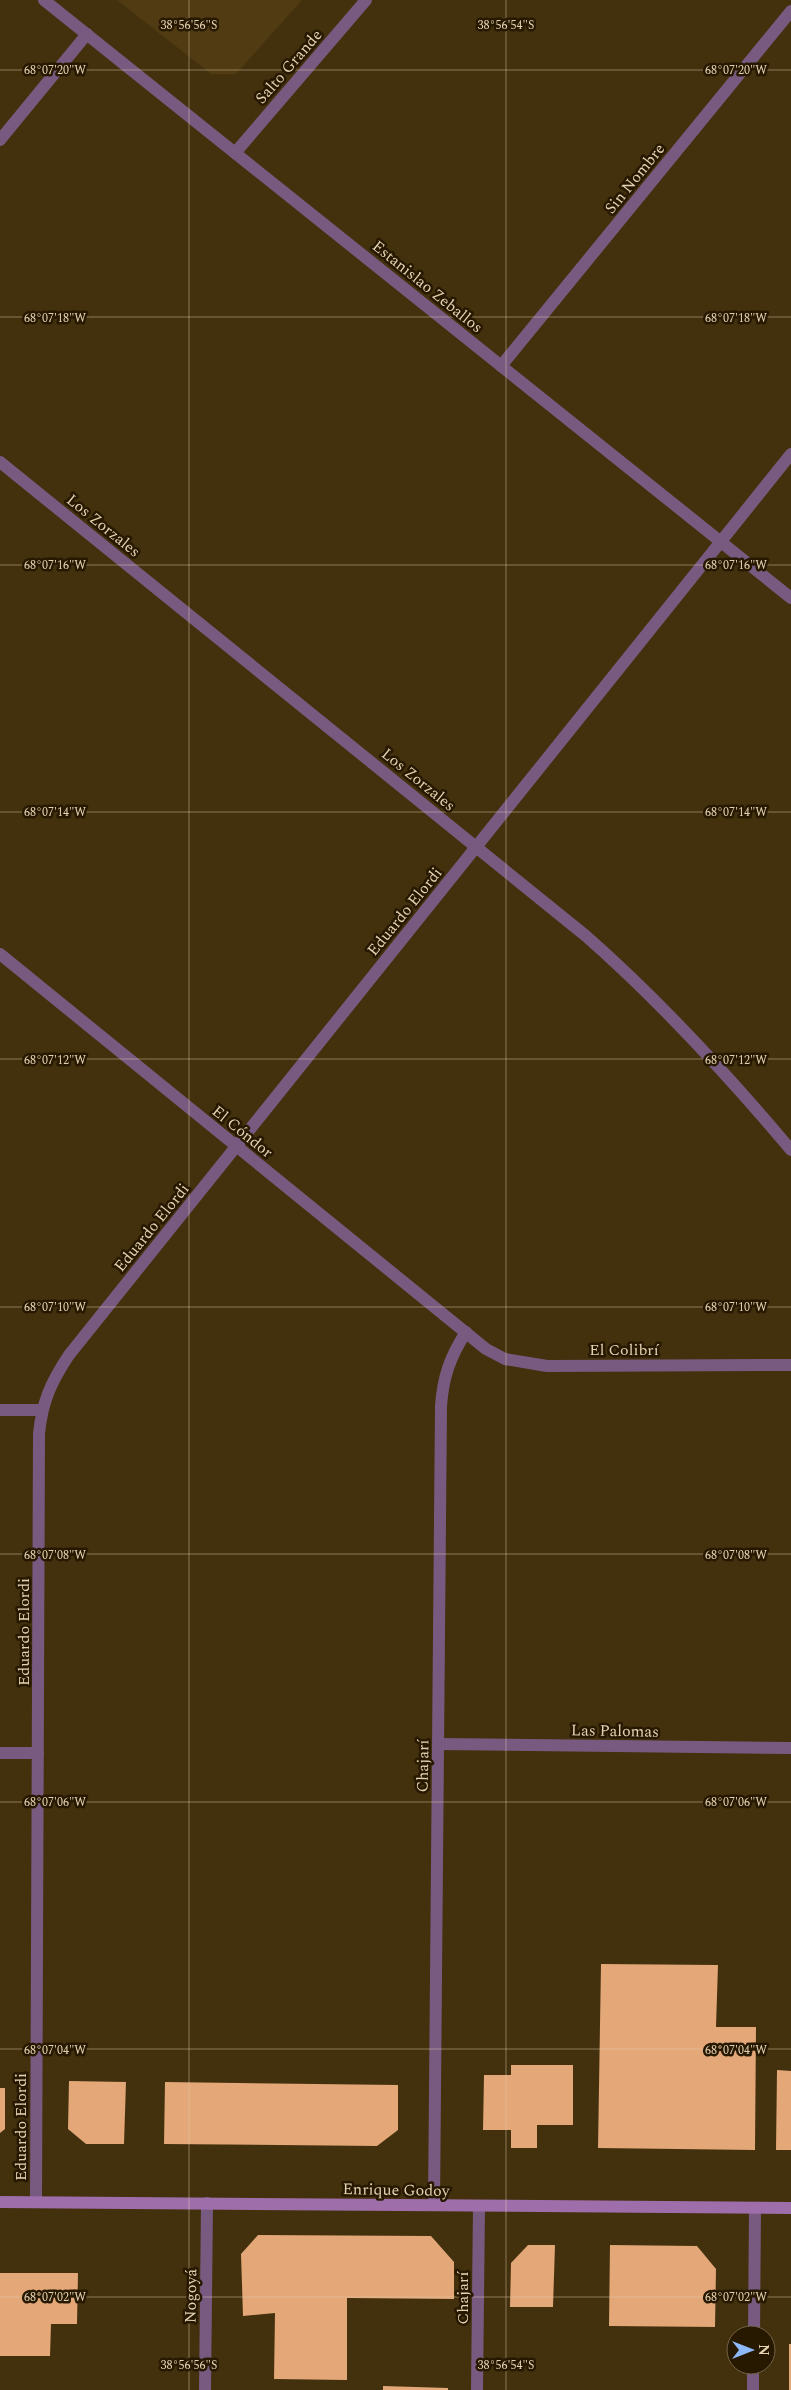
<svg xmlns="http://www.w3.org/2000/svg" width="791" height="2390" font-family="Spectral,serif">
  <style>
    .built { fill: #513b13 }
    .building { fill: #e3a778 }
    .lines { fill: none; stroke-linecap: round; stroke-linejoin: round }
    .street { stroke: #785a80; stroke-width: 12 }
    .secondary { stroke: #9e6eaa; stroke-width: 12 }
    .ticks { fill: none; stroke: #e5d2b2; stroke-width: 1; stroke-opacity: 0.45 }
    .labels { text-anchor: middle; stroke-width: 5; stroke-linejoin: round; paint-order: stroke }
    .street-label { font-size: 16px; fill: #e5d2b2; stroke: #271800 }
    .ticks-label { font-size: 12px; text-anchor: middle; fill: #e5d2b2; stroke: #271800; stroke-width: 5; stroke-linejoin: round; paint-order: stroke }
  </style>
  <rect width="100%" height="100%" fill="#43300d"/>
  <polygon class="built" points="117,0 302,0 236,74 211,74"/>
  <g class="building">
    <polygon points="601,1964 718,1965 716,2027 756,2027 755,2150 598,2148"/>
    <polygon points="511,2065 573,2065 573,2125 537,2125 537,2148 511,2148 511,2130 483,2130 484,2075 511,2075"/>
    <polygon points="777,2070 791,2071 791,2150 776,2150"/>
    <polygon points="69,2081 126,2082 124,2144 86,2144 68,2129"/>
    <polygon points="165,2082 398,2085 398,2130 377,2146 164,2144"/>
    <polygon points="0,2088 5,2088 5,2129 0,2133"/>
    <polygon points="258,2235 431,2236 454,2262 454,2299 347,2298 347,2380 274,2379 275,2313 243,2316 241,2254"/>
    <polygon points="528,2245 555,2245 553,2307 510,2307 511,2263"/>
    <polygon points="610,2245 697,2246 716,2269 715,2327 609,2326"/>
    <polygon points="0,2273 78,2273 77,2324 51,2324 50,2356 0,2356"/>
    <rect x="789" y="2344" width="2" height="46"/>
    <polygon points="383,2386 448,2388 448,2390 383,2390"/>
  </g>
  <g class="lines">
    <g class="street">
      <polyline points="44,0 791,598"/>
      <polyline points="0,140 87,34"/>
      <polyline points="235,153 366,0"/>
      <polyline points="501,366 791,11"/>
      <path d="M0,462L586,936C661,1002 727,1074 791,1150"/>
      <polyline points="0,954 486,1349 505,1359 547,1366 791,1365"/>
      <polyline points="0,1410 41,1410"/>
      <polyline points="438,1744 791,1748"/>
      <polyline points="0,1753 38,1753"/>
      <path d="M36,2202L39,1434C42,1402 51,1382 69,1355L791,454"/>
      <path d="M434,2205L441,1406C443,1377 450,1357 466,1332"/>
      <polyline points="754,2335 755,2208"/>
      <polyline points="205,2390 207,2203"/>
      <polyline points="477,2390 479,2206"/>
      <polyline points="753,2390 753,2365"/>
    </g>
    <polyline class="secondary" points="0,2202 791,2208"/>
  </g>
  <path class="ticks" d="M189,0V2390M506,0V2390M0,70H791M0,317H791M0,565H791M0,812H791M0,1059H791M0,1307H791M0,1554H791M0,1802H791M0,2049H791M0,2297H791"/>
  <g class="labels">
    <g class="street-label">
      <text transform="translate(288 66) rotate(-49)" y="6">Salto Grande</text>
      <text transform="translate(634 178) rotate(-51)" y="6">Sin Nombre</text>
      <text transform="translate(428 286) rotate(39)" y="6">Estanislao Zeballos</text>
      <text transform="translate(104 525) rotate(39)" y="6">Los Zorzales</text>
      <text transform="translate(419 779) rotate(39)" y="6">Los Zorzales</text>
      <text transform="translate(404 911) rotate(-51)" y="6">Eduardo Elordi</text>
      <text transform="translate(243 1131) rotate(39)" y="6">El Cóndor</text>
      <text transform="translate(151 1227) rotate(-51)" y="6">Eduardo Elordi</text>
      <text x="624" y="1355">El Colibrí</text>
      <text transform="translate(23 1632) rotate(-90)" y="6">Eduardo Elordi</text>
      <text transform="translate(615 1730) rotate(1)" y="6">Las Palomas</text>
      <text transform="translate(422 1766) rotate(-89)" y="6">Chajarí</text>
      <text transform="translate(20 2127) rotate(-90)" y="6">Eduardo Elordi</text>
      <text transform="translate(396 2189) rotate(1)" y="6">Enrique Godoy</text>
      <text transform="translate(190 2296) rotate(-89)" y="6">Nogoyá</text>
      <text transform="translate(462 2298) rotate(-90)" y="6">Chajarí</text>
    </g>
  </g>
  <g class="ticks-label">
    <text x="189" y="29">38°56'56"S</text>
    <text x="506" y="29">38°56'54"S</text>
    <text x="736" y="74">68°07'20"W</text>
    <text x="55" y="74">68°07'20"W</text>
    <text x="736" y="322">68°07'18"W</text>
    <text x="55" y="322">68°07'18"W</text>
    <text x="55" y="569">68°07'16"W</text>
    <text x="736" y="569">68°07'16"W</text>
    <text x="55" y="816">68°07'14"W</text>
    <text x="736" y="816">68°07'14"W</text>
    <text x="736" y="1064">68°07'12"W</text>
    <text x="55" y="1064">68°07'12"W</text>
    <text x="736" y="1311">68°07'10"W</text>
    <text x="55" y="1311">68°07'10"W</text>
    <text x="55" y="1559">68°07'08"W</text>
    <text x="736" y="1559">68°07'08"W</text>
    <text x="55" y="1806">68°07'06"W</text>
    <text x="736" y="1806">68°07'06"W</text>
    <text x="55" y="2054">68°07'04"W</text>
    <text x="736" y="2054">68°07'04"W</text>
    <text x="736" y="2301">68°07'02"W</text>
    <text x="55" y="2301">68°07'02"W</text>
    <text x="189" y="2369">38°56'56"S</text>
    <text x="506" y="2369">38°56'54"S</text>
  </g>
  <g transform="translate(751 2350) rotate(90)"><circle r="24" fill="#271800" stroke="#736247"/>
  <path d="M0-4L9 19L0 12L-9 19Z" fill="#8eb9fc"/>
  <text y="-8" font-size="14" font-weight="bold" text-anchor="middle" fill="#e5d2b2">N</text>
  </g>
</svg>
